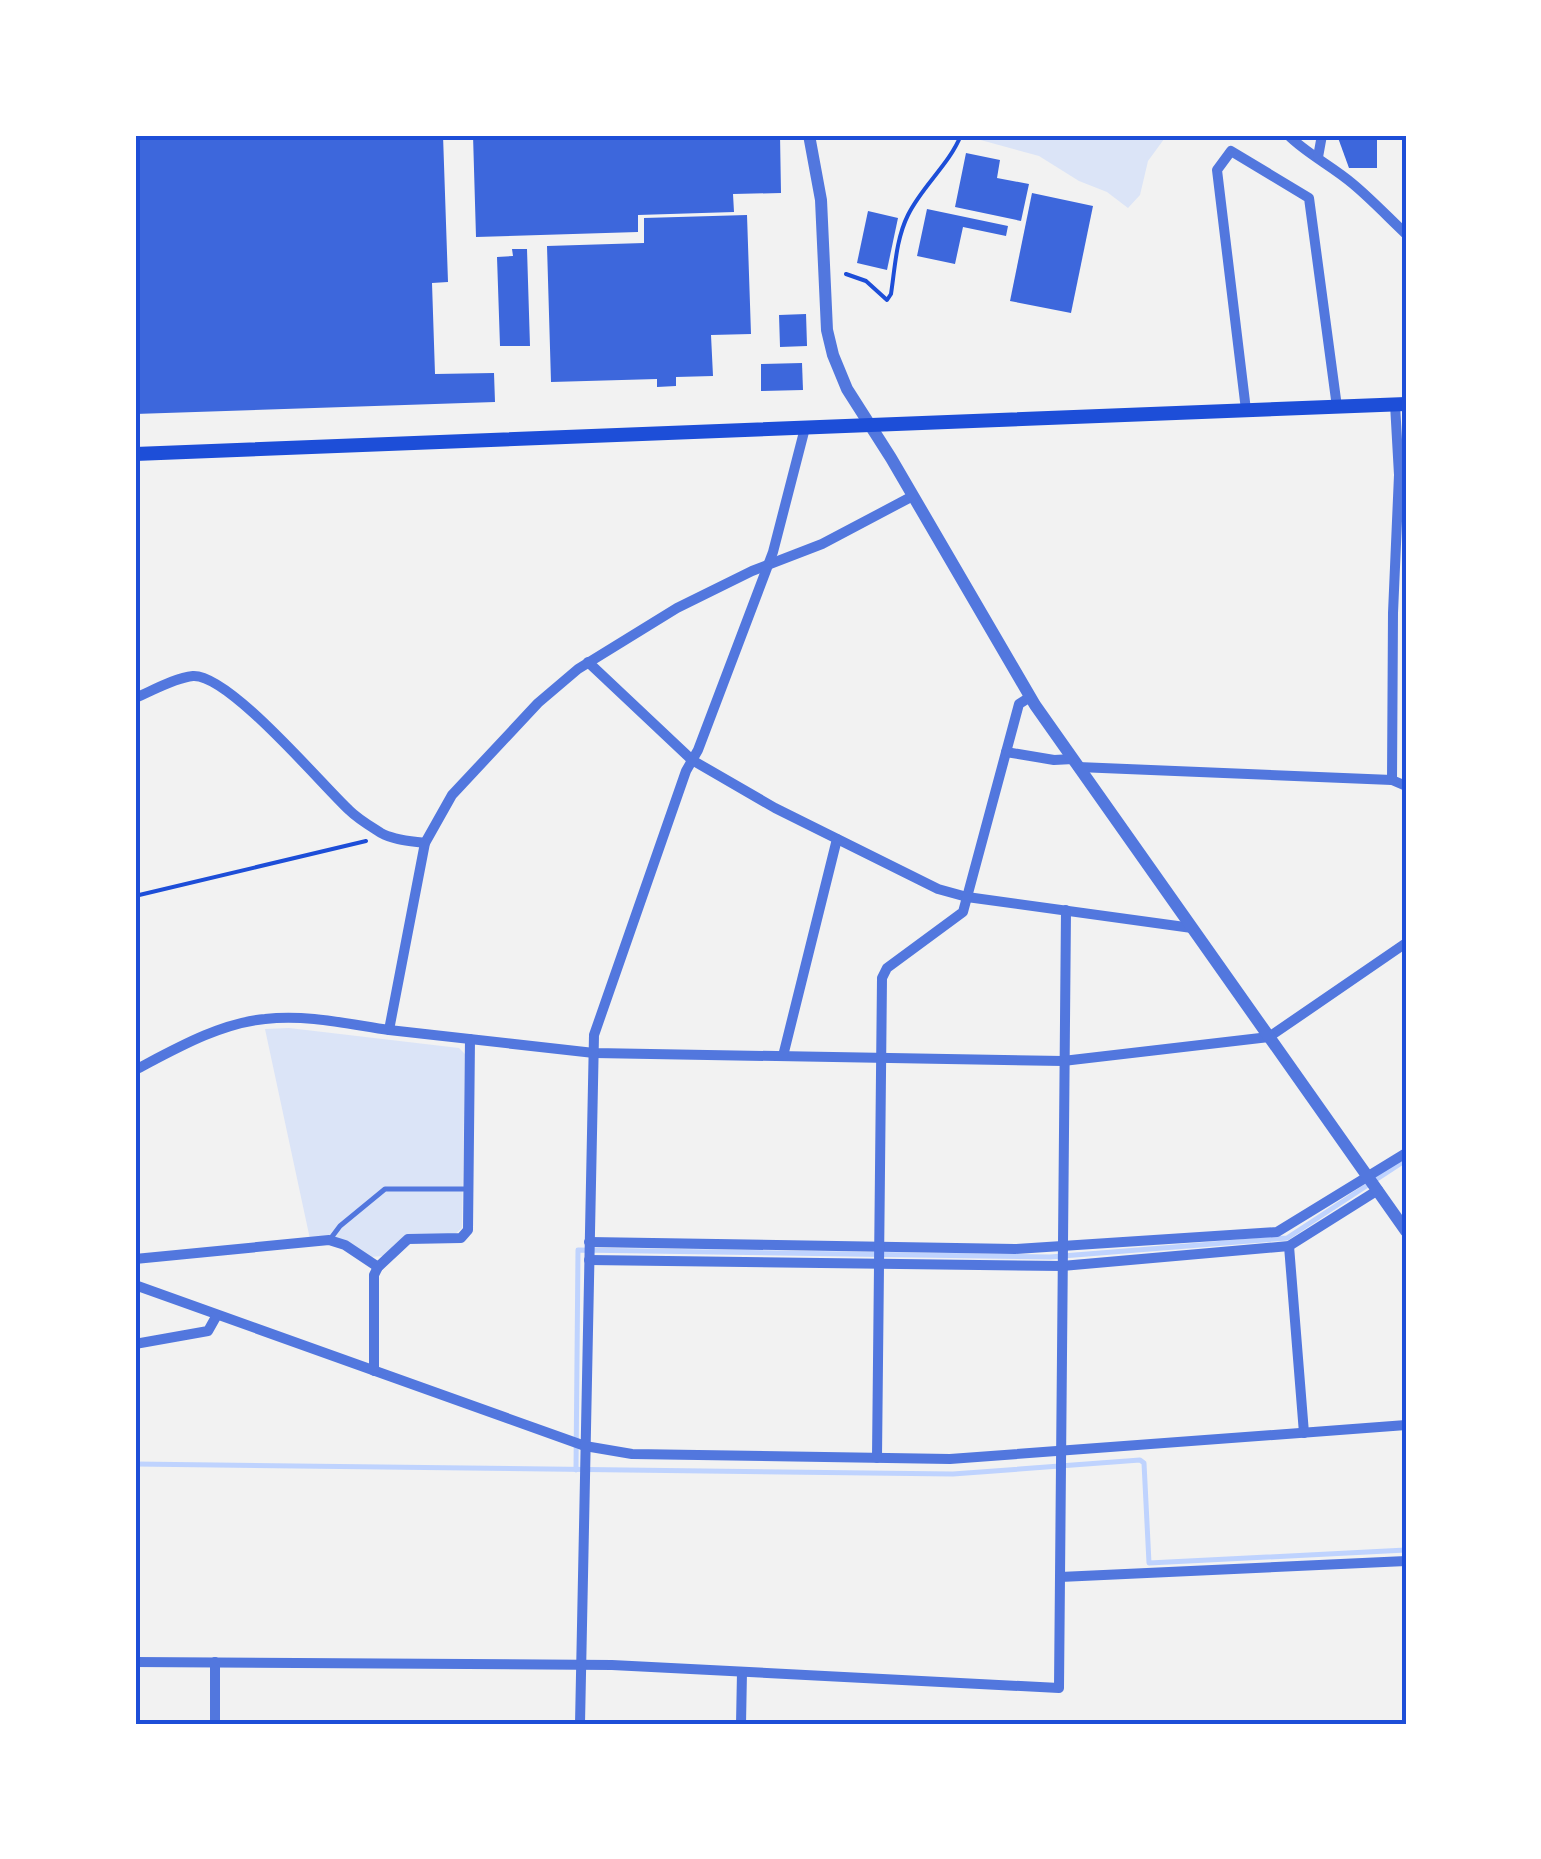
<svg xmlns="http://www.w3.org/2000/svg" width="1541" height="1859" font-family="Lato,sans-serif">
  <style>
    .green { fill: #dbe4f7 }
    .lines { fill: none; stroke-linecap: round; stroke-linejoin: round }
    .stream { stroke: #bfd3fe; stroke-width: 5 }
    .building { fill: #3d67dc }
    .path { stroke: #1d4ed8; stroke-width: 4 }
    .service { stroke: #5277de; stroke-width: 5 }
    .minor { stroke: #5277de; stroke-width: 10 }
    .tertiary { stroke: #5277de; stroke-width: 12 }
    .secondary { stroke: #1d4ed8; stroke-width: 14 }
    .neatline { fill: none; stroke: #1d4ed8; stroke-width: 4 }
  </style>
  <rect width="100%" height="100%" fill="#f2f2f2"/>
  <g class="green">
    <polygon points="975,135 1167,135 1148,161 1140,195 1128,208 1107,192 1079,181 1039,156 977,139"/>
    <polygon points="289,1028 459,1048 465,1054 462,1228 455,1234 406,1234 383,1256 370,1257 310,1239 265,1029"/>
  </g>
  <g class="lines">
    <g class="stream">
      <polyline points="135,1464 953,1474 1140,1460 1144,1463 1149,1563 1406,1550"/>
      <polyline points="576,1470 578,1250 1050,1257 1287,1238 1406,1160"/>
    </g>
  </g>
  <g class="building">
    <polygon points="135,135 443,135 448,282 432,283 435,374 494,373 495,402 135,414"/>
    <polygon points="473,135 780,135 781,193 733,194 734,212 638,215 638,232 476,237"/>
    <polygon points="1337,135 1377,135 1377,168 1349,168"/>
    <polygon points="966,153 1000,160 997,178 1029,184 1021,221 955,207"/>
    <polygon points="1032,193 1093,206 1071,313 1010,301"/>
    <polygon points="927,209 1008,226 1006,236 963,227 955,264 917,256"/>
    <polygon points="868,211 898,218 887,270 857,263"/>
    <polygon points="747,215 751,334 711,335 713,376 676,377 676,386 657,387 657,379 551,382 547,246 644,243 644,218"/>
    <polygon points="512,249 527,249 530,346 500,346 497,257 513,256"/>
    <polygon points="806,314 807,346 780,347 779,315"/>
    <polygon points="802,363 803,390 761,391 761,364"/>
  </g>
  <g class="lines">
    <g class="path">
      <path d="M846,274L866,281L887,300L891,294C895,268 896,239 908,215C922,186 949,165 961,135"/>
      <polyline points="135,896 366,841"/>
    </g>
    <polyline class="service" points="331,1238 340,1226 385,1189 466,1189"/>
    <g class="minor">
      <path d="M1288,135C1307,154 1332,166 1353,184C1371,199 1388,217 1406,234"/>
      <polyline points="1318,157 1322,135"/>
      <polyline points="1246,410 1217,170 1231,151 1309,198 1337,407"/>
      <polyline points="588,662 692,760 775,808 938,889 967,897 1192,928"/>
      <path d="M135,698C152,691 174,678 193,676C229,674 321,784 349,810C358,819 370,826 381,833C393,840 411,841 425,843"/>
      <polyline points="1006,752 1054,760 1073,759"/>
      <polyline points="1078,767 1392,780 1406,786"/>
      <polyline points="1392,780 1393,613 1399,475 1395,404"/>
      <polyline points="389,1030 594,1053 1063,1061 1269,1037 1406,943"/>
      <polyline points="783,1056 837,839"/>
      <path d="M135,1070C175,1049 220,1023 265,1019C306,1014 348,1024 389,1030L425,843L452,795L538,703L578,669L677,608L752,571L822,544L911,497"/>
      <polyline points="589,1242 1015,1249 1277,1232 1406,1153"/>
      <polyline points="1289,1246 1304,1433"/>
      <polyline points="135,1259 329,1240 345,1245 378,1267"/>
      <polyline points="589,1260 1062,1266 1289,1246 1378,1190"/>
      <polyline points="135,1285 585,1446 632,1454 950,1459 1406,1425"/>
      <polyline points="135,1344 208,1331 217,1315"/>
      <polyline points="374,1371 374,1275 378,1267 408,1239 461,1238 468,1230 470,1039"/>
      <polyline points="877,1458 882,978 887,968 963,912 1019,704 1030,697"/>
      <polyline points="1060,1577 1406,1561"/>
      <polyline points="135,1662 612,1665 1059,1688 1066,910"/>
      <polyline points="215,1724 215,1662"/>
      <polyline points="580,1724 594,1035 686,771 698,750 773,552 805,428"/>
      <polyline points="741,1724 742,1672"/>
    </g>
    <polyline class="tertiary" points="809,135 821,200 827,330 833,355 847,389 891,458 1035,705 1406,1231"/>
    <polyline class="secondary" points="135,454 1406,404"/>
  </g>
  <rect width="1541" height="1859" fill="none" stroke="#ffffff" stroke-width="275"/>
  <rect x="138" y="138" width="1266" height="1584" class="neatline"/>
</svg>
